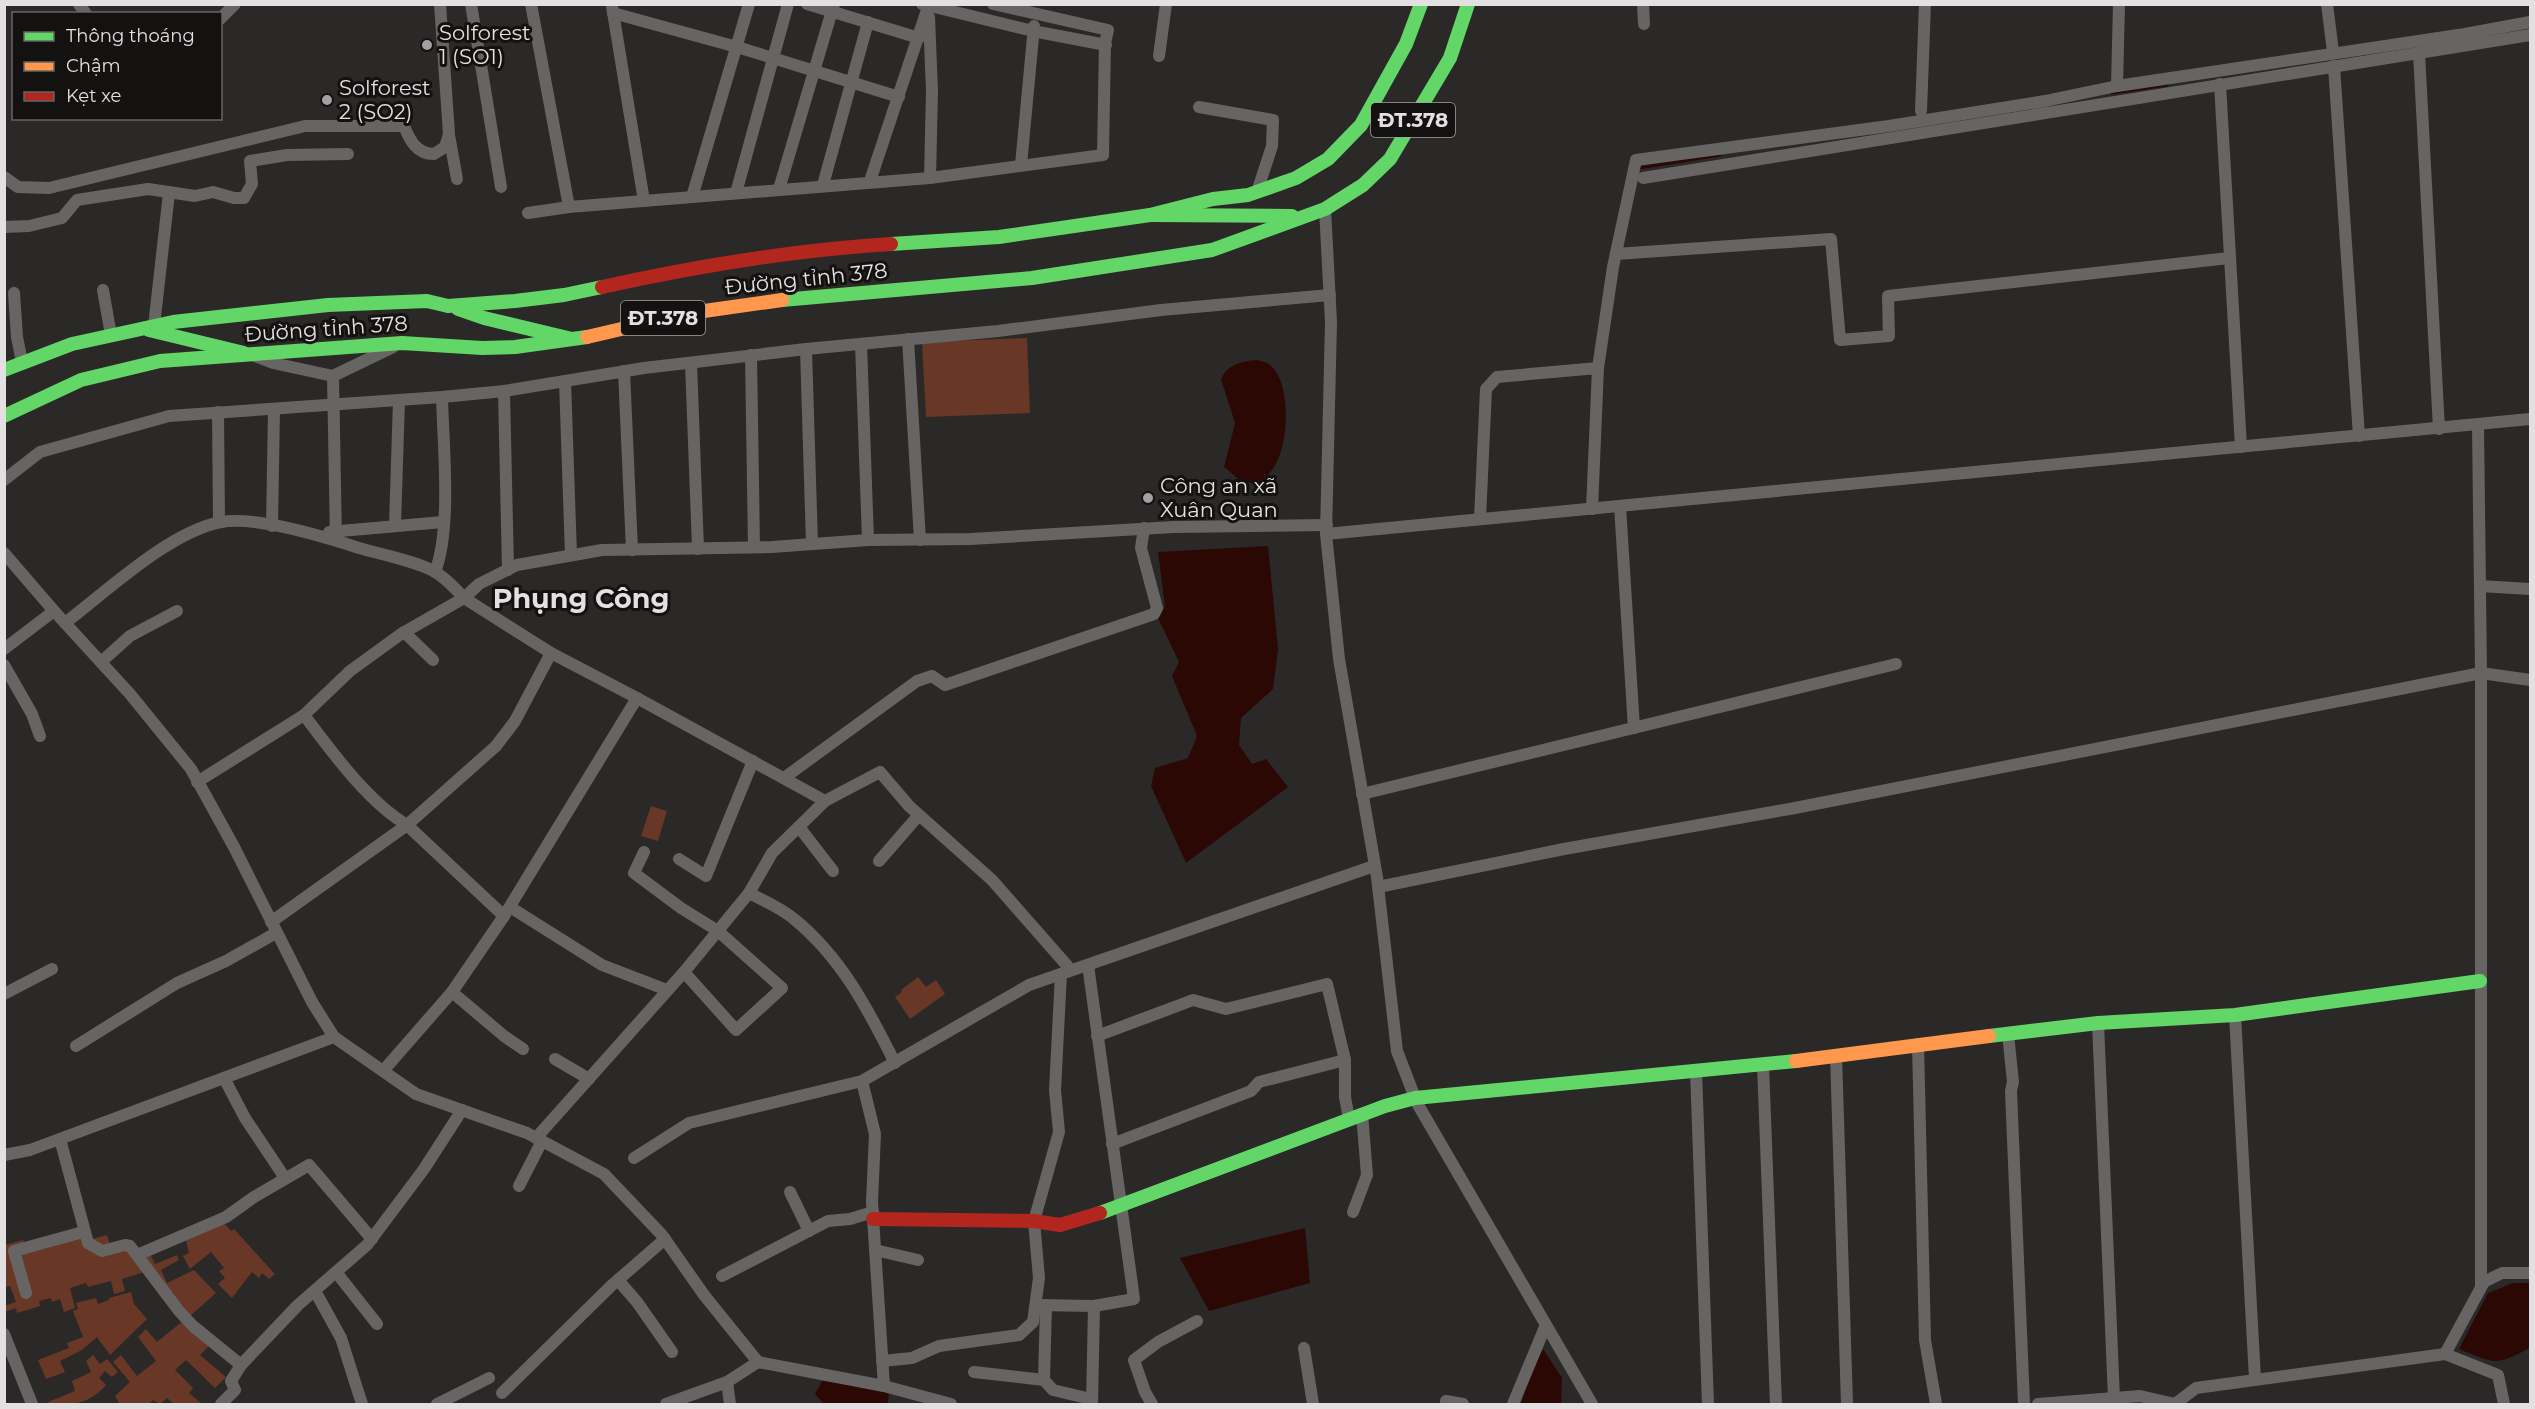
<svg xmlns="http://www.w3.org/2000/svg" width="2535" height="1409" font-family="Montserrat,sans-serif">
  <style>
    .green { fill: #683725 }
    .water { fill: #2c0804 }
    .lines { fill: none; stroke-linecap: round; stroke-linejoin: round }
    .stream { stroke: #2c0804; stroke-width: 3 }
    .street { stroke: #666564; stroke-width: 12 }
    .fast { stroke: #63d668; stroke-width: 14 }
    .slow { stroke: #ff974d; stroke-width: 14 }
    .jam { stroke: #b3261e; stroke-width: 14 }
    .poi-dot { fill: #a2a0a0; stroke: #131211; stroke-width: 2 }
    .labels { text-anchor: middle; stroke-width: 6; stroke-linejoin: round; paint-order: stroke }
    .shield { fill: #131211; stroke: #a4a2a2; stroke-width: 1.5 }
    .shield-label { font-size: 20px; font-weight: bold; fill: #e2e0e0 }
    .poi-label { font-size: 21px; fill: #e2e0e0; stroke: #131211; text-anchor: start }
    .street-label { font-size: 21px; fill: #e2e0e0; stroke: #131211 }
    .district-label { font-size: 27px; font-weight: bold; fill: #e2e0e0; stroke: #131211 }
  </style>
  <rect width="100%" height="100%" fill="#2a2928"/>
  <g class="green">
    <polygon points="1027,338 1030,413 926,417 922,342"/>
    <polygon points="651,806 667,811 658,841 641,836"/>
    <polygon points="918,977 926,987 936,980 945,994 910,1019 895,997 902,992 901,990"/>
    <polygon points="224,1223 231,1231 234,1229 275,1274 269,1279 262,1273 259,1278 252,1272 232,1298 218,1284 225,1278 219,1271 224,1268 211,1252 190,1269 183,1256 189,1253 185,1238"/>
    <polygon points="87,1233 89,1240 107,1235 112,1251 127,1247 144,1272 122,1279 125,1291 114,1294 111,1281 88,1287 86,1283 70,1288 75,1308 64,1312 60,1299 52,1302 51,1298 39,1301 40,1306 17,1313 16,1308 5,1312 4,1306 16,1302 10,1286 5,1287 5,1245 23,1240 27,1250"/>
    <polygon points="149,1252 155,1264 177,1255 179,1260 161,1270 167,1283 194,1270 216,1293 189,1317 140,1256"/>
    <polygon points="131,1292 134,1304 147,1319 110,1355 97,1337 82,1350 60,1361 65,1372 46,1379 38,1360 69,1348 67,1343 83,1337 73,1311 78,1309 76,1303 96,1298 98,1304 109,1300 109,1298"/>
    <polygon points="184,1320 211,1344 200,1355 226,1377 215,1388 186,1360 175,1370 193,1388 189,1393 202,1404 174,1404 167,1398 160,1404 153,1400 149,1404 120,1404 115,1396 130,1382 113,1362 121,1355 137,1376 156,1361 138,1337 146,1329 157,1342"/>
    <path d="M93,1355L100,1364L107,1359L118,1372L112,1377L105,1371L99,1378L106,1385C88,1405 73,1405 49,1404L48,1402L75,1391L72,1381L91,1372L86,1361Z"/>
  </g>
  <g class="water">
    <path d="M1257,360C1261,361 1267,362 1270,365C1297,386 1290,488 1247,482C1238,481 1231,472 1224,467L1235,423L1221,379C1228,364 1243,361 1257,360Z"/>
    <polygon points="1268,546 1278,649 1273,689 1241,718 1239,745 1252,764 1266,759 1288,787 1186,863 1151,786 1155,768 1188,758 1197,736 1172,676 1179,662 1158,618 1165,607 1158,552"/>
    <polygon points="1305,1228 1310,1283 1209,1311 1180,1258"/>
    <path d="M2513,1283H2530V1348C2495,1366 2496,1364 2459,1349L2488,1293Z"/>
    <polygon points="1543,1349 1562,1378 1561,1404 1521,1404 1530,1374"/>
    <polygon points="822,1381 889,1391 888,1404 824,1404 815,1394"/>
  </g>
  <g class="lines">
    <g class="stream">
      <polyline points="2112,93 2167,85"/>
      <polyline points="1639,168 1720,155"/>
    </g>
    <g class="street">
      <polyline points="79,4 86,14"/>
      <polyline points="471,4 501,187"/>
      <polyline points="531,4 569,207 930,178 1103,155 1105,43 1108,30 993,4"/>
      <polyline points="807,4 919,38"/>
      <polyline points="922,4 1033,31 1106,45"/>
      <polyline points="1643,4 1644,24"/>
      <polyline points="2327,4 2333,52"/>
      <polyline points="612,6 644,201"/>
      <polyline points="613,13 737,47 899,97"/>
      <polyline points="929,17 932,91 930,178"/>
      <polyline points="220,19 235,4"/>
      <polyline points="2419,53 2439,429"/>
      <polyline points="1159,56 1166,4"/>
      <polyline points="2334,66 2359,436"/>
      <polyline points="2220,84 2241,447"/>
      <polyline points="2117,86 2119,4"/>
      <polyline points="1199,107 1273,120 1272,146 1257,192"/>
      <polyline points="1921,111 1925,4"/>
      <polyline points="449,135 457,179"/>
      <polyline points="1021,165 1034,26"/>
      <path d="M4,177L18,187L49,188L305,126H404C410,141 417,154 434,154L445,147L449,134L440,4"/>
      <polyline points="1643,178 2530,35"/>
      <polyline points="870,181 929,4"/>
      <polyline points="823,185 868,22"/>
      <polyline points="779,189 834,4"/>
      <polyline points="736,193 788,4"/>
      <polyline points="692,197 749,4"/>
      <polyline points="1325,209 1331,322 1326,534 1339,659 1377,877 1397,1051 1417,1103 1592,1404"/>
      <polyline points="528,213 569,207"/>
      <polyline points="4,227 29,226 62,218 77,200 148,189 195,196 213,192 234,198 244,198 252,184 250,161 287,155 348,154"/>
      <polyline points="1616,254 1831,239 1840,340 1889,336 1888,296 2229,258"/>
      <polyline points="103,290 111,335"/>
      <polyline points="14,293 17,337 22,362"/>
      <polyline points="154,326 169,193"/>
      <polyline points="908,339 920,540"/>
      <polyline points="861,344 868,540"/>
      <polyline points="806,349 812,544"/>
      <polyline points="751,355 754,547"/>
      <polyline points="255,356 273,363 333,376 393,347"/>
      <polyline points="691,363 698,549"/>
      <polyline points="624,371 632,550"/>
      <polyline points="333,376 336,540"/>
      <polyline points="565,381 571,555"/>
      <polyline points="504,391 508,570"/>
      <polyline points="218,412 219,522"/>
      <polyline points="2478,425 2481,673 2481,1287"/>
      <polyline points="4,480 40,452 169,416 442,397 504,391 644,368 806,349 998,331 1161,310 1330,295"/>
      <polyline points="1620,506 1634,728"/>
      <polyline points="1592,509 1598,368 1613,267 1636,160 1889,126 2045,101 2117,86 2465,34 2530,22"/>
      <polyline points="1480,519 1486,389 1497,377 1598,368"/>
      <polyline points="395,525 399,400"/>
      <polyline points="272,526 274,409"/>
      <polyline points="329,532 443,522"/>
      <polyline points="1326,534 2530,419"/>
      <polyline points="4,553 54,611 130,694 191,769 234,847 312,1002 334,1037 416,1094 527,1133 604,1174 662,1235 704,1295 758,1362 884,1386 951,1404"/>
      <path d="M435,572C452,528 443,445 442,397"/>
      <polyline points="2480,586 2530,589"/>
      <path d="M65,623C107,591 169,532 221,522C255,516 325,537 359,548C380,554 420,562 437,573C447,580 456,589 464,598L401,634L350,671L304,715"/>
      <polyline points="404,632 433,660"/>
      <polyline points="4,649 54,611"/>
      <polyline points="101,662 130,636 177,611"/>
      <polyline points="4,665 32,714 40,736"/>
      <polyline points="637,698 551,653 464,598 479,584 517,565 602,550 772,547 868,540 971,539 1174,527 1327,525"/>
      <polyline points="784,778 917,681 932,676 945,685 1154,614 1157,608 1141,548 1144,528"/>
      <path d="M197,782L304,715C332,752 368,802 407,825L504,916L637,698L825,801"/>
      <polyline points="1362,794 1896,664"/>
      <polyline points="799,827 833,871"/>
      <polyline points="644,852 634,873 681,908 718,931 782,988 736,1030 684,972"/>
      <polyline points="679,859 706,876 753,761"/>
      <polyline points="879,861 919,815"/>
      <polyline points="1378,887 1564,849 1795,808 2481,673 2530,680"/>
      <polyline points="749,893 772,853 825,801 880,772 909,806 992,880 1071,970"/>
      <polyline points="510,907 602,965 667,990"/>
      <polyline points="271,922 407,825 496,746 515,721 551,653"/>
      <polyline points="452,992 504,1036 523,1049"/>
      <polyline points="4,994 52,969"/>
      <polyline points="2235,1015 2255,1379"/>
      <polyline points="2098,1023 2114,1398"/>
      <polyline points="2008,1034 2013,1082 2011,1091 2024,1404"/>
      <polyline points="1097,1036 1193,1000 1226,1009 1327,984 1345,1060 1345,1097 1349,1119"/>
      <polyline points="1918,1044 1925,1340 1936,1404"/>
      <polyline points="76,1046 177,983 226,961 276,933"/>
      <polyline points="1836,1055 1847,1404"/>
      <polyline points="555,1059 589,1079"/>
      <polyline points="1763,1065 1776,1404"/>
      <polyline points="383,1071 452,992 504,916"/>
      <polyline points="1696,1071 1708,1404"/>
      <polyline points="224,1078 245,1118 285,1178"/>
      <polyline points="862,1081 875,1134 872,1202 884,1386"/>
      <path d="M536,1138L684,972L749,893C764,901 781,908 794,919C841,957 868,1009 895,1063"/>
      <polyline points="60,1139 88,1243 102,1251 125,1245 130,1246 179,1311 193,1326 241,1365"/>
      <polyline points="1112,1144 1251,1091 1259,1082 1345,1060"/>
      <polyline points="4,1155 30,1150 334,1037"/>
      <polyline points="634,1158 689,1123 862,1081 1029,985 1374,866"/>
      <polyline points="519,1186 542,1141"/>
      <polyline points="790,1192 809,1231"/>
      <polyline points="1353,1212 1367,1175 1362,1114"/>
      <polyline points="875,1250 918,1260"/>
      <polyline points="137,1255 226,1217 254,1197 309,1165 372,1239"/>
      <polyline points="336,1272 377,1324"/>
      <polyline points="722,1276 828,1221 850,1219 873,1212"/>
      <polyline points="618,1280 637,1302 672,1352"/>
      <polyline points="315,1291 341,1338 362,1404"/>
      <polyline points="26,1293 14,1251 83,1232"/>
      <polyline points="1036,1305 1094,1306 1134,1299 1088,965"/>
      <polyline points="4,1334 32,1404"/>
      <polyline points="1304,1348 1313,1404"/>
      <polyline points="2445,1354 2484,1282 2502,1273 2530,1273"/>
      <polyline points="882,1361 912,1358 939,1346 1019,1335 1033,1322 1039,1278 1034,1221 1059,1132 1055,1090 1061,974"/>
      <polyline points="974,1372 1044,1380 1053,1390 1091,1399"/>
      <polyline points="1044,1380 1046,1305"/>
      <polyline points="502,1393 611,1286 665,1239"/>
      <polyline points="1446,1401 1463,1404"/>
      <polyline points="221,1404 235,1390 231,1381 241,1365 298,1305 367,1245 424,1169 462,1110"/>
      <polyline points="437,1404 489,1378"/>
      <polyline points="666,1404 727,1382"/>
      <polyline points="730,1404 727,1382 758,1362"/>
      <polyline points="1092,1404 1094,1306"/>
      <polyline points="1152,1404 1145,1392 1134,1360 1158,1342 1197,1321"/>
      <polyline points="1513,1404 1545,1327"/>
      <polyline points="2038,1404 2140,1396 2175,1404"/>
      <polyline points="2175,1404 2196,1388 2445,1354 2498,1375 2504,1404"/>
    </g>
    <g class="fast">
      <polyline points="1150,215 1292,216"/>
      <polyline points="891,244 999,237 1150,215 1213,199 1248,195 1296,178 1328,159 1361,125 1406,44 1421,4"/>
      <polyline points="782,300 1032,278 1212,250 1325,209 1363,185 1390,159 1450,58 1468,4"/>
      <polyline points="458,309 484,318 572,339"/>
      <polyline points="149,330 244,353"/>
      <polyline points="4,370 72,344 173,322 328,305 427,301 448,306 515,301 564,295 602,287"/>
      <polyline points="4,416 81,380 160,361 402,343 482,348 515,347 587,337"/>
      <polyline points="1989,1036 2098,1023 2235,1015 2480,981"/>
      <polyline points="1100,1213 1385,1106 1415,1098 1796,1061"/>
    </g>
    <g class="slow">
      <polyline points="587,337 690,313 782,300"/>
      <polyline points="1796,1061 1989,1036"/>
    </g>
    <g class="jam">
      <path d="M602,287C697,266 794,250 891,244"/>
      <polyline points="873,1219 1034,1221 1060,1225 1100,1213"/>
    </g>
  </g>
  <g class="poi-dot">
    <circle cx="427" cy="45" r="6"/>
    <circle cx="327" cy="100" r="6"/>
    <circle cx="1148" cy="498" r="6"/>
  </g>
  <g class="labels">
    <g class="shield">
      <rect x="1371" y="103" width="84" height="34" rx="4.5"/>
      <rect x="621" y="301" width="84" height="34" rx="4.5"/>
    </g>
    <g class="shield-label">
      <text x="1413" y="127">ĐT.378</text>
      <text x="663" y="325">ĐT.378</text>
    </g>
    <g class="poi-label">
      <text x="439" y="40">Solforest<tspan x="439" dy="24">1 (SO1)</tspan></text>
      <text x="339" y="95">Solforest<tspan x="339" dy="24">2 (SO2)</tspan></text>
      <text x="1160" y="493">Công an xã<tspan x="1160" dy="24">Xuân Quan</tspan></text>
    </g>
    <g class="street-label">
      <text transform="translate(806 279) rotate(-6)" y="7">Đường tỉnh 378</text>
      <text transform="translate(326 329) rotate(-4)" y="7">Đường tỉnh 378</text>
    </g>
    <g class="district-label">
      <text x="581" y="608">Phụng Công</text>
    </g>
  </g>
  <rect width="2535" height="1409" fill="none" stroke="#e2e0e0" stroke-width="12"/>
  <rect x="12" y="12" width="210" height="108" fill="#131211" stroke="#666464" stroke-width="1.5"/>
  <rect x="24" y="32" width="30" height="9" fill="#63d668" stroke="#666464" stroke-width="1.5"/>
  <text x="66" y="42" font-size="18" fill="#e2e0e0">Thông thoáng</text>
  <rect x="24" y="62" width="30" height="9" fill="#ff974d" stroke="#666464" stroke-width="1.5"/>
  <text x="66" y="72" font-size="18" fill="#e2e0e0">Chậm</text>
  <rect x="24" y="92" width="30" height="9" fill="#b3261e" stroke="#666464" stroke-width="1.5"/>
  <text x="66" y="102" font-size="18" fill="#e2e0e0">Kẹt xe</text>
</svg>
